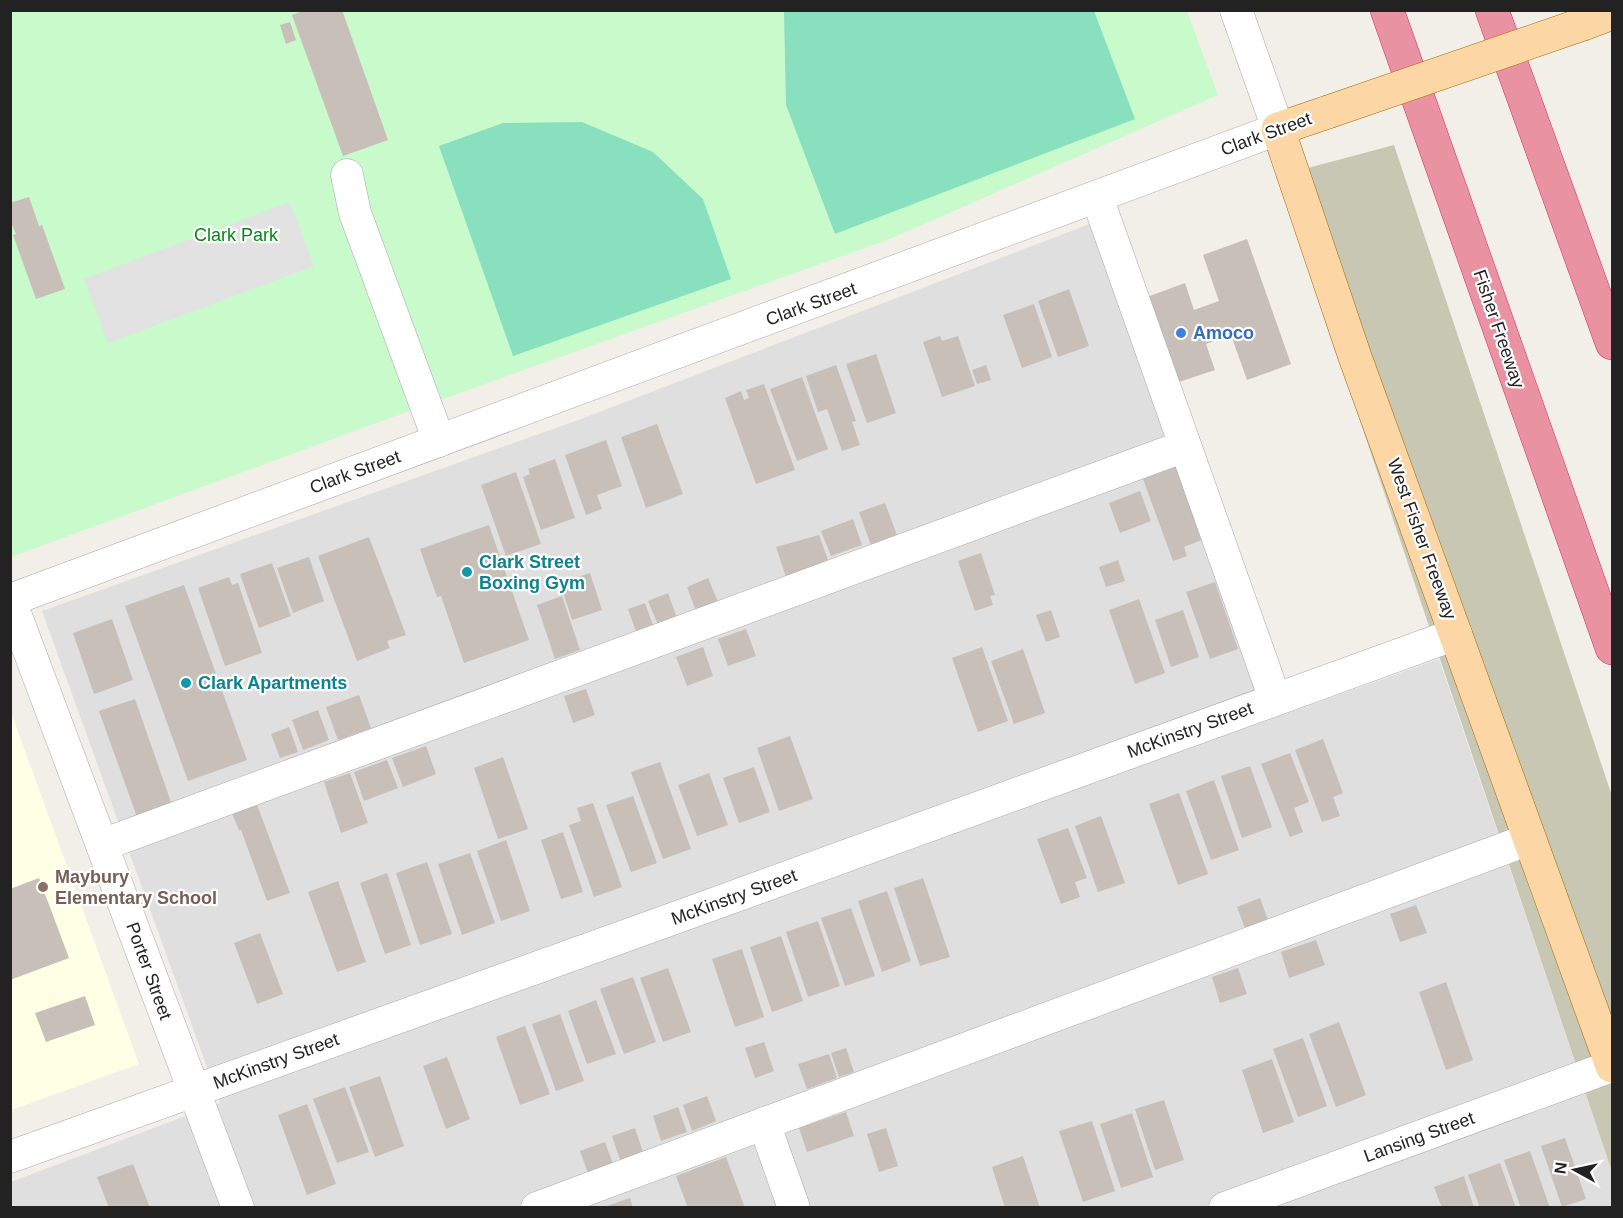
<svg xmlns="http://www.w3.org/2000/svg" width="1623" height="1218" font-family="Arial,sans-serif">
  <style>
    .residential { fill: #e0dfdf }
    .education { fill: #ffffe5 }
    .construction { fill: #c7c7b4 }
    .park { fill: #c8facc }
    .pitch { fill: #88e0be }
    .parking { fill: #e2e2e2 }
    .building { fill: #c7bfb8 }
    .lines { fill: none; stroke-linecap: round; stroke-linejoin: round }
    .minor-casing { stroke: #a9a9a9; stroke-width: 33 }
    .major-casing { stroke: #a06b00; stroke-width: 34 }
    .highway-casing { stroke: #dc2a67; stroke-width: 34 }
    .minor { stroke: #fff; stroke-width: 32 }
    .major { stroke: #fcd6a4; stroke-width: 33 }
    .highway { stroke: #e892a2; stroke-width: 33 }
    .major-bridge-casing { stroke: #a06b00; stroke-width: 34; stroke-linecap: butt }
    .major-bridge { stroke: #fcd6a4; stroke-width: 33 }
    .shop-dot { fill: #3f7fe0; stroke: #fff; stroke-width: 2 }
    .culture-dot { fill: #0f9aa8; stroke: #fff; stroke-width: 2 }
    .education-dot { fill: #8d6e63; stroke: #fff; stroke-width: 2 }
    .labels { text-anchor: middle; stroke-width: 4.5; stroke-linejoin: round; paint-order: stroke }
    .street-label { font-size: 18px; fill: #222; stroke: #fff }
    .park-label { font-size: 18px; fill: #0c8416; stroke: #fff }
    .shop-label { font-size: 18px; font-weight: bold; fill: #366cbe; stroke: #fff; text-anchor: start }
    .culture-label { font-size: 18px; font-weight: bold; fill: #0d838f; stroke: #fff; text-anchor: start }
    .education-label { font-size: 18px; font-weight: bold; fill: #785e54; stroke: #fff; text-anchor: start }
  </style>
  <rect width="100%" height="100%" fill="#f2efe9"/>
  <polygon class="residential" points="1113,215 1285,714 1439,659 1612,1172 1612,1208 11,1208 11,1182 220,1103 42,611 581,419"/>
  <polygon class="education" points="10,710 139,1064 11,1110 10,1110"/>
  <polygon class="construction" points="1394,145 1612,796 1612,1172 1278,176"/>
  <polygon class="park" points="11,11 1187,11 1218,95 890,239 412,410 11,557"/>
  <g class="pitch">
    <polygon points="784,11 1094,11 1135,119 835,234 786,105"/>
    <polygon points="582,122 653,152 703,199 731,279 513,356 439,146 503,123"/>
  </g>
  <polygon class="parking" points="290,202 314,266 108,343 84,279"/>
  <g class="building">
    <polygon points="305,10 342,10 388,140 343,156 292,15"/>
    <polygon points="290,22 296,40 286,44 280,25"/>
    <polygon points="29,197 39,226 42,225 65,289 36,299 13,235 16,234 10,220 10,203"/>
    <polygon points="1247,239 1291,364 1247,380 1231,335 1206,344 1215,370 1176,383 1147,297 1185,283 1194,310 1219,301 1203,255"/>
    <polygon points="1069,289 1089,346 1058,357 1038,301"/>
    <polygon points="1034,304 1052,357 1022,368 1003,315"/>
    <polygon points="940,336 942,341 958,336 975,386 942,397 923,342"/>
    <polygon points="876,354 896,413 867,423 846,364"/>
    <polygon points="836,365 856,421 852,422 860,445 842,451 827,409 818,412 806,376"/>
    <polygon points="986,365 991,380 977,384 972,370"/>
    <polygon points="802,377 828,449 797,461 770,389"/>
    <polygon points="764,384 795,470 756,484 725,398 741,391 744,400 749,398 746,390"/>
    <polygon points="657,424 683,494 646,508 621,437"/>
    <polygon points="606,440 622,486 597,495 602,509 586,515 565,455"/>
    <polygon points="555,459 575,518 541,530 523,477 530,474 528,469"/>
    <polygon points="1178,466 1204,539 1184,547 1187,556 1173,561 1143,479"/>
    <polygon points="516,472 541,544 506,556 481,485"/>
    <polygon points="1140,491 1151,521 1120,533 1109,503"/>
    <polygon points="885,503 897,535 871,545 859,512"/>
    <polygon points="853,519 862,545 831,556 821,531"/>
    <polygon points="489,525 529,640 464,663 441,596 437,597 420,549"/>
    <polygon points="819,535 828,560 786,577 776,547"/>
    <polygon points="369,537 406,635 387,641 390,648 357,661 318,556"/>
    <polygon points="981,553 995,595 990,596 993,605 975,611 958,561"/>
    <polygon points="309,557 324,601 293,613 277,568"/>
    <polygon points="1118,560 1125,581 1106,587 1099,567"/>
    <polygon points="272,563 291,616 259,628 240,574"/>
    <polygon points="590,573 602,610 572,620 560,583"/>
    <polygon points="229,577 232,585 238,583 262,653 225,666 198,588"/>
    <polygon points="708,578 718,602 696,611 687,587"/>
    <polygon points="1215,582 1238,649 1210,659 1186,592"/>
    <polygon points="184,585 247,760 188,781 125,606"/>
    <polygon points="668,593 677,618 658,625 648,601"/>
    <polygon points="562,596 580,650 555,659 537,605"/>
    <polygon points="1139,599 1165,673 1135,684 1109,610"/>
    <polygon points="645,603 654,628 637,634 628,609"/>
    <polygon points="1051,610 1060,637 1046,642 1036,615"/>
    <polygon points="1183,610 1199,657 1171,667 1155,620"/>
    <polygon points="112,619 133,680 94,694 73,633"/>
    <polygon points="746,629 756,656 728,666 718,639"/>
    <polygon points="703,647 713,676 687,686 676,657"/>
    <polygon points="982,647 1008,721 978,732 952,658"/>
    <polygon points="1023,649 1045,713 1014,724 991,661"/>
    <polygon points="586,689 595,715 573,723 564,696"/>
    <polygon points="359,695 371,728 338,740 326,707"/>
    <polygon points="135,699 172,805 137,817 99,711"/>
    <polygon points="318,710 329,740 303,750 292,720"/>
    <polygon points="289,727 298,752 280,758 271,734"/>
    <polygon points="790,736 813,799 779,811 757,748"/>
    <polygon points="1323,739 1343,793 1333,797 1340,816 1322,822 1295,750"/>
    <polygon points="426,746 436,774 403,787 392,758"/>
    <polygon points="1290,753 1309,802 1294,808 1303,832 1290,837 1261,764"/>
    <polygon points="503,757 528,829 498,839 474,768"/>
    <polygon points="387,760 398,788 364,801 354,772"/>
    <polygon points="660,762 691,849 663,859 631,772"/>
    <polygon points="1250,766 1272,827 1242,838 1221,776"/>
    <polygon points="754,767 770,812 739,823 723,778"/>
    <polygon points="350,773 368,823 341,833 324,782"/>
    <polygon points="709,773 728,825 697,836 678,785"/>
    <polygon points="1214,780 1239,850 1211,860 1186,791"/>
    <polygon points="1179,793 1208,874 1178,885 1149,804"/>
    <polygon points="633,796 657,863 631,872 606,805"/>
    <polygon points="256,802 290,893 267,901 241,830 239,830 231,811"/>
    <polygon points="593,803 622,887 594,897 569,825 581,821 577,808"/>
    <polygon points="1101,816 1125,883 1098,892 1075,826"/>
    <polygon points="1068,828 1087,878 1075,882 1080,897 1061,904 1037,839"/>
    <polygon points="563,832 583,892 561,899 541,840"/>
    <polygon points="506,840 530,911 501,921 477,851"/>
    <polygon points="470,853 495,923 462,935 438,864"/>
    <polygon points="427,862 452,934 420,945 396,873"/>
    <polygon points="387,873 411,945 385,954 360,883"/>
    <polygon points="39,878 69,958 10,980 10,889"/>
    <polygon points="923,878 950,957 920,966 894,888"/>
    <polygon points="338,881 366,962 337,972 308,892"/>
    <polygon points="887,891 911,961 882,972 858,901"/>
    <polygon points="1260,898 1269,923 1246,931 1237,907"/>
    <polygon points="1416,905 1427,933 1400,942 1390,914"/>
    <polygon points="851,908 875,976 845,986 821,918"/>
    <polygon points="818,921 840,986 808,997 786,932"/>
    <polygon points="260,933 283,994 257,1004 234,943"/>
    <polygon points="781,936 803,1001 772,1012 750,947"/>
    <polygon points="1316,940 1325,965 1289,978 1281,952"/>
    <polygon points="742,949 764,1017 735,1027 712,959"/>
    <polygon points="668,968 691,1032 663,1042 640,978"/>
    <polygon points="1238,968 1247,994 1220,1003 1212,977"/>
    <polygon points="633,977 656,1042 624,1054 600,989"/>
    <polygon points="1446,982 1473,1060 1446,1070 1419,992"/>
    <polygon points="85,996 95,1025 46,1042 35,1013"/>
    <polygon points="596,1000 616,1054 587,1064 568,1011"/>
    <polygon points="560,1014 584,1081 556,1091 532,1024"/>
    <polygon points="1339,1022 1366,1095 1336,1107 1309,1034"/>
    <polygon points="525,1026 550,1094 520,1105 496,1037"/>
    <polygon points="1303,1038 1327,1106 1298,1117 1273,1049"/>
    <polygon points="764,1042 774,1071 755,1078 745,1048"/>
    <polygon points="846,1048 854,1072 839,1077 831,1053"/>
    <polygon points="829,1054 837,1078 807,1089 798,1064"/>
    <polygon points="447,1057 470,1119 446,1129 423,1066"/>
    <polygon points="1272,1059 1294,1122 1263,1133 1242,1070"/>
    <polygon points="380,1076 404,1146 375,1157 349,1087"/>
    <polygon points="345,1087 369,1152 337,1163 313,1099"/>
    <polygon points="707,1096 716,1121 692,1131 683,1105"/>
    <polygon points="1164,1100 1184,1160 1155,1170 1135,1109"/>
    <polygon points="307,1104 336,1184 307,1195 278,1115"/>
    <polygon points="678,1107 687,1132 661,1141 653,1116"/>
    <polygon points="846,1112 854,1136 807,1152 799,1128"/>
    <polygon points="1132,1113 1153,1177 1121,1188 1100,1124"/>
    <polygon points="1092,1121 1115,1191 1083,1202 1059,1131"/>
    <polygon points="635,1128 643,1152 620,1160 612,1136"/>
    <polygon points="886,1128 898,1166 879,1172 867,1134"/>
    <polygon points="1565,1138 1586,1199 1562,1207 1541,1146"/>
    <polygon points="605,1142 613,1164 588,1173 580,1151"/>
    <polygon points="1530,1151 1550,1208 1521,1208 1504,1160"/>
    <polygon points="1023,1156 1040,1208 1005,1208 992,1167"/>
    <polygon points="726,1157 745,1208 688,1208 676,1176"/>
    <polygon points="1500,1163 1516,1208 1480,1208 1468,1175"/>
    <polygon points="133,1164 150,1208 109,1208 97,1177"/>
    <polygon points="1464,1176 1474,1208 1442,1208 1434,1187"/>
    <polygon points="630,1198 633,1208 604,1208 604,1207"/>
  </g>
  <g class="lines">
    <g class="minor-casing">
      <g id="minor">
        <polyline points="347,175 355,213 439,441"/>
        <polyline points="1097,197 1275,699"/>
        <polyline points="10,600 1278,129 1236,10"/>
        <polyline points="10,600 238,1208"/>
        <polyline points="102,845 1185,446"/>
        <polyline points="764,1123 794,1208"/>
        <polyline points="10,1157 697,910 1456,634"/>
        <polyline points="537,1208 1530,839"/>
        <polyline points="1225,1208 1612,1066"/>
      </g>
    </g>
    <g class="major-casing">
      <g id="major">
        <polyline points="1583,24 1612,13"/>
        <polyline points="1328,112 1278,129 1355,357 1612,1066"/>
      </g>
    </g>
    <g class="highway-casing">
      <g id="highway">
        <polyline points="1387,10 1612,648"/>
        <polyline points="1492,10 1612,343"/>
      </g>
    </g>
    <use href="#minor" class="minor"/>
    <use href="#major" class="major"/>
    <use href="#highway" class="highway"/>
    <g class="major-bridge-casing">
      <polyline id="major-bridge" points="1328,112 1583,24"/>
    </g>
    <use href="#major-bridge" class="major-bridge"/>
  </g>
  <circle class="shop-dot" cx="1181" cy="333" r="6"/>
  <g class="culture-dot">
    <circle cx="467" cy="572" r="6"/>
    <circle cx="186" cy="683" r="6"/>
  </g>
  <circle class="education-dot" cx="43" cy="887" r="6"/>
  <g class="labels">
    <g class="street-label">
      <text transform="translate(1266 134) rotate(-20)" y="6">Clark Street</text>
      <text transform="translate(811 304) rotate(-20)" y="6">Clark Street</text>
      <text transform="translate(1499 329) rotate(71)" y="6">Fisher Freeway</text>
      <text transform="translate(355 472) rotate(-20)" y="6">Clark Street</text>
      <text transform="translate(1422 539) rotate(70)" y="6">West Fisher Freeway</text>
      <text transform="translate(1190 730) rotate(-20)" y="6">McKinstry Street</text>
      <text transform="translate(734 897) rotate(-20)" y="6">McKinstry Street</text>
      <text transform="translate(149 971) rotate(70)" y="6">Porter Street</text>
      <text transform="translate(276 1061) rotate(-20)" y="6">McKinstry Street</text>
      <text transform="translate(1419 1137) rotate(-20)" y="6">Lansing Street</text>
    </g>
    <g class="park-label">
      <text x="236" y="241">Clark Park</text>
    </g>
    <g class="shop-label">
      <text x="1193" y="339">Amoco</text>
    </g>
    <g class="culture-label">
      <text x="479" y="568">Clark Street<tspan x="479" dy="21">Boxing Gym</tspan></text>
      <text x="198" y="689">Clark Apartments</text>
    </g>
    <g class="education-label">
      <text x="55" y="883">Maybury<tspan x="55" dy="21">Elementary School</tspan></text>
    </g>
  </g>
  <rect width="1623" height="1218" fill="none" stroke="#222222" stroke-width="24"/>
  <g transform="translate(1575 1170) rotate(278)" stroke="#ffffff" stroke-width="4.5" paint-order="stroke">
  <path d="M0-4.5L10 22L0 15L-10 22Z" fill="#222222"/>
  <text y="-9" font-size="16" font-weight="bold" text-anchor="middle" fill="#222222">N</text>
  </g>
</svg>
